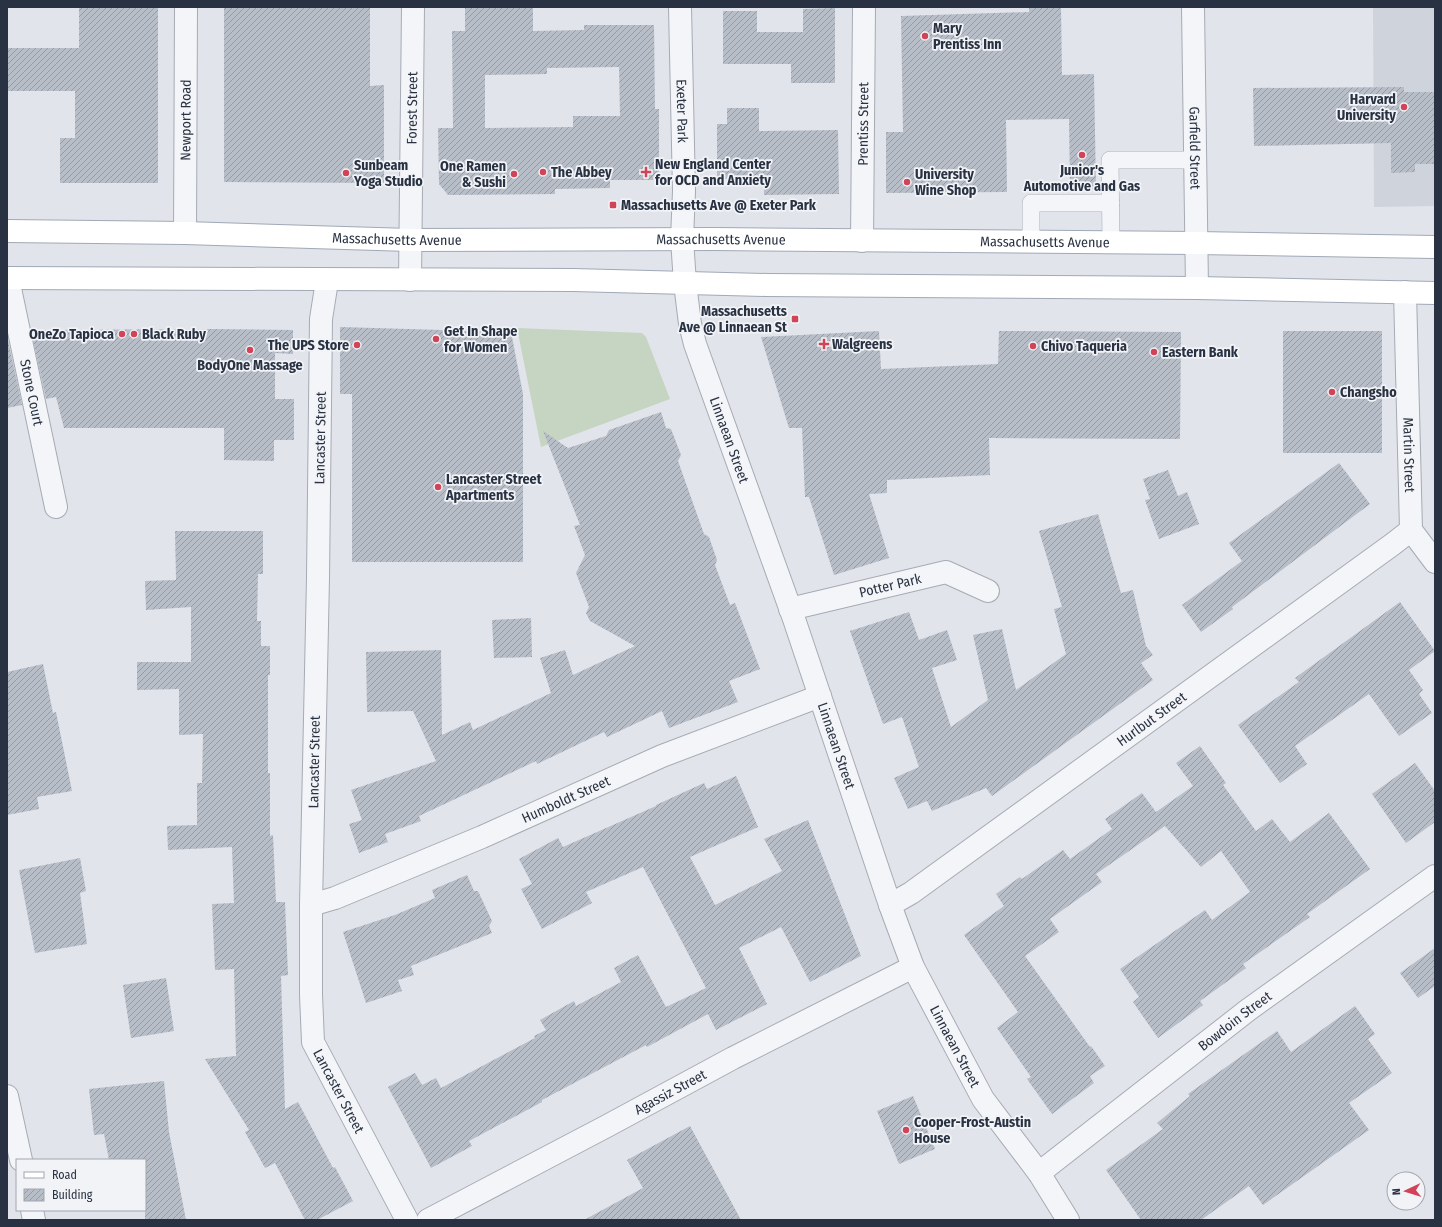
<svg xmlns="http://www.w3.org/2000/svg" width="1442" height="1227" font-family="'Fira Sans Condensed',sans-serif">
  <style>
    .built { fill: #cfd3dc }
    .grass { fill: #c6d4c2 }
    .building { fill: url(#building-hatch); fill-rule: evenodd }
    .lines { fill: none; stroke-linecap: round; stroke-linejoin: round }
    .service-casing { stroke: #a6abb4; stroke-width: 18 }
    .minor-casing { stroke: #a6abb4; stroke-width: 24 }
    .primary-casing { stroke: #a0a9b6; stroke-width: 24 }
    .service { stroke: #f4f5f8; stroke-width: 17 }
    .minor { stroke: #f4f5f8; stroke-width: 22 }
    .primary { stroke: #fff; stroke-width: 22 }
    .poi-dot { fill: #d14458; stroke: #f1f3f7; stroke-width: 1.5 }
    .labels { text-anchor: middle; stroke-width: 3.5; stroke-linejoin: round; paint-order: stroke }
    .poi-label { font-size: 14px; font-weight: bold; fill: #293242; stroke: #f1f3f7; text-anchor: start }
    .street-label { font-size: 14px; fill: #293242; stroke: #f1f3f7 }
  </style>
  <defs>
    <pattern id="building-hatch" width="6" height="6" patternUnits="userSpaceOnUse"><rect width="6" height="6" fill="#b8bec7"/><path d="M-1 1l2-2M0 6l6-6M5 7l2-2" fill="none" stroke="#969ba3"/></pattern>
  </defs>
  <rect width="100%" height="100%" fill="#e1e4ea"/>
  <polygon class="built" points="1373,7 1435,7 1435,206 1374,207"/>
  <polygon class="grass" points="517,328 642,333 646,337 670,399 541,447"/>
  <g class="building">
    <polygon points="79,7 158,7 158,183 60,183 60,138 75,138 75,91 7,91 7,48 79,48"/>
    <polygon points="224,7 370,7 370,86 384,85 384,183 224,182"/>
    <path d="M465,7H533V31L584,30V25H654L655,109H659V180H610V188L555,189V194L448,195L439,184L438,128H453L452,31H465ZM619,67L620,116H573V127L485,128V75L547,74V68Z"/>
    <polygon points="1029,7 1061,7 1062,75 1094,74 1096,189 1070,190 1069,119 1006,120 1007,192 886,193 886,132 903,132 901,16 1029,12"/>
    <polygon points="835,8 835,83 791,83 791,64 723,64 723,11 757,11 757,32 803,32 803,9"/>
    <polygon points="1404,87 1404,92 1435,92 1435,164 1415,164 1415,172 1391,173 1391,143 1254,146 1253,88"/>
    <polygon points="727,108 759,108 759,131 838,130 839,194 764,195 764,179 717,179 717,124 727,124"/>
    <polygon points="340,327 511,332 523,394 523,562 352,562 352,394 340,394"/>
    <polygon points="212,329 293,330 293,354 275,353 275,399 294,399 294,440 274,440 274,461 224,460 224,428 64,428 56,397 46,399 31,330"/>
    <polygon points="879,331 881,369 998,364 999,331 1181,332 1180,439 989,438 990,475 887,480 887,493 869,494 889,558 834,575 809,497 805,497 802,428 789,428 761,337"/>
    <rect x="1283" y="331" width="99" height="122"/>
    <polygon points="7,335 22,405 7,408"/>
    <polygon points="661,412 666,428 671,429 681,455 678,461 704,534 709,537 717,560 715,565 730,605 735,603 760,669 729,681 738,702 669,728 662,711 607,737 604,732 537,764 536,761 419,816 421,821 385,834 388,842 359,853 349,824 362,820 351,790 436,761 413,711 367,712 366,652 441,650 442,735 470,722 473,730 551,693 540,658 565,650 573,675 635,646 590,621 586,613 589,607 576,573 585,555 574,526 580,525 543,431 568,448 606,436 609,430"/>
    <polygon points="1339,463 1370,504 1232,607 1233,609 1201,632 1182,605 1242,561 1229,543"/>
    <polygon points="1168,470 1178,496 1187,492 1199,524 1159,539 1145,500 1150,499 1143,479"/>
    <polygon points="1098,514 1121,593 1133,590 1146,646 1153,655 1141,663 1153,680 992,796 986,788 932,811 927,801 908,809 894,778 919,767 902,717 883,724 850,631 909,612 919,640 947,630 957,660 932,668 951,727 988,700 973,635 1002,629 1016,690 1066,654 1054,609 1062,607 1039,531"/>
    <polygon points="175,531 263,531 263,574 258,574 257,621 261,621 261,646 270,646 270,675 268,675 268,773 270,773 270,836 273,835 276,902 285,902 288,975 281,976 285,1109 298,1102 333,1168 335,1167 353,1201 317,1220 305,1220 275,1163 265,1168 245,1132 249,1130 205,1059 236,1056 234,969 215,970 212,904 234,903 232,847 168,850 167,826 197,825 197,783 202,783 203,734 179,735 179,689 137,690 137,662 191,662 191,607 146,610 145,581 176,580"/>
    <polygon points="1400,602 1435,651 1409,670 1423,690 1419,694 1432,713 1399,736 1369,694 1295,746 1307,764 1280,783 1238,725 1299,682 1295,678"/>
    <polygon points="531,618 532,657 494,658 492,620"/>
    <polygon points="43,664 53,713 56,712 72,791 37,797 39,809 7,815 7,672"/>
    <polygon points="1200,746 1226,783 1223,785 1256,831 1272,819 1290,842 1329,813 1370,869 1307,914 1310,917 1243,964 1246,968 1200,1001 1203,1005 1158,1038 1133,1002 1139,997 1120,969 1205,910 1212,920 1250,892 1221,851 1201,867 1165,826 1096,874 1102,882 1050,919 1059,932 1025,956 1090,1047 1091,1046 1105,1066 1090,1076 1094,1083 1052,1114 1027,1079 1031,1077 997,1028 1018,1012 964,935 1004,906 996,894 1020,877 1022,879 1063,850 1070,859 1112,829 1105,819 1142,793 1156,812 1193,786 1176,763"/>
    <polygon points="1415,763 1435,791 1435,822 1406,843 1372,794"/>
    <polygon points="736,776 758,827 690,857 715,905 782,871 764,839 808,820 861,956 810,982 781,927 739,948 767,1004 716,1030 708,1014 647,1047 646,1045 542,1100 542,1102 469,1141 472,1146 431,1168 388,1087 415,1073 422,1085 436,1078 441,1088 535,1038 534,1036 546,1030 540,1020 574,1001 576,1006 621,982 614,968 638,955 666,1007 706,988 643,867 586,892 592,903 542,929 521,889 532,884 519,859 558,838 563,847 656,806 656,805 704,783 707,789"/>
    <polygon points="80,858 86,891 80,893 87,944 35,953 19,870"/>
    <polygon points="467,875 474,891 478,891 492,921 489,926 492,933 411,966 414,975 398,980 402,991 366,1003 343,932 395,915 435,898 432,890"/>
    <polygon points="1435,948 1435,986 1418,998 1400,973"/>
    <polygon points="166,978 174,1031 131,1038 123,985"/>
    <polygon points="1355,1006 1375,1034 1368,1039 1392,1073 1349,1103 1369,1130 1263,1205 1249,1186 1201,1220 1141,1220 1106,1170 1163,1129 1157,1123 1190,1096 1188,1094 1277,1031 1291,1052"/>
    <polygon points="164,1081 169,1132 186,1220 145,1220 145,1160 109,1160 104,1134 94,1135 89,1089"/>
    <polygon points="913,1096 935,1149 899,1164 877,1111"/>
    <polygon points="690,1126 741,1220 584,1220 643,1188 627,1160"/>
  </g>
  <g class="lines">
    <g class="service-casing">
      <g id="service">
        <polyline points="1031,242 1031,203 1111,203"/>
        <polyline points="1111,243 1110,160 1194,160"/>
      </g>
    </g>
    <g class="minor-casing">
      <g id="minor">
        <path id="s1" d="M680,7L684,191L682,239L685,283L690,324L695,344L794,619L890,905L913,967L983,1099L1039,1173L1068,1220"/>
        <path id="s2" d="M1193,7L1197,288"/>
        <path id="s3" d="M185,233L186,7"/>
        <path id="s4" d="M862,241L864,7"/>
        <path id="s5" d="M8,279L56,507"/>
        <path id="s6" d="M410,280L413,7"/>
        <path id="s7" d="M327,281L321,319L318,578L311,905V995L313,1042L407,1220"/>
        <path id="s8" d="M1405,292L1411,530L1435,562"/>
        <path id="s9" d="M790,609L946,572L988,591"/>
        <path id="s10" d="M311,905L335,898L482,837L662,756L820,696"/>
        <path id="s11" d="M890,905L911,893L1393,544L1411,530"/>
        <polyline points="7,1096 21,1160"/>
        <path id="s12" d="M1039,1173L1248,1010L1435,876"/>
        <polyline points="32,1210 34,1220"/>
        <path id="s13" d="M428,1220L607,1126L733,1058L913,967"/>
      </g>
    </g>
    <g class="primary-casing">
      <g id="primary">
        <path id="s14" d="M7,231L185,233L410,240L714,239L1196,243L1435,247"/>
        <polyline points="7,278 573,280 767,285 1197,288 1435,293"/>
      </g>
    </g>
    <use href="#service" class="service"/>
    <use href="#minor" class="minor"/>
    <use href="#primary" class="primary"/>
  </g>
  <g class="poi-dot">
    <circle cx="925" cy="36" r="4"/>
    <circle cx="1404" cy="107" r="4"/>
    <circle cx="1082" cy="155" r="4"/>
    <circle cx="543" cy="172" r="4"/>
    <path d="M644 166h4v4h4v4h-4v4h-4v-4h-4v-4h4z"/>
    <circle cx="346" cy="173" r="4"/>
    <circle cx="514" cy="174" r="4"/>
    <circle cx="907" cy="182" r="4"/>
    <rect x="609" y="201" width="8" height="8" rx="2"/>
    <rect x="791" y="315" width="8" height="8" rx="2"/>
    <circle cx="122" cy="334" r="4"/>
    <circle cx="134" cy="334" r="4"/>
    <circle cx="436" cy="339" r="4"/>
    <path d="M822 338h4v4h4v4h-4v4h-4v-4h-4v-4h4z"/>
    <circle cx="357" cy="345" r="4"/>
    <circle cx="1033" cy="346" r="4"/>
    <circle cx="250" cy="350" r="4"/>
    <circle cx="1154" cy="352" r="4"/>
    <circle cx="1332" cy="392" r="4"/>
    <circle cx="438" cy="487" r="4"/>
    <circle cx="906" cy="1130" r="4"/>
  </g>
  <g class="labels">
    <g class="poi-label">
      <text x="933" y="33">Mary<tspan x="933" dy="16">Prentiss Inn</tspan></text>
      <text x="1396" y="104" text-anchor="end">Harvard<tspan x="1396" dy="16">University</tspan></text>
      <text x="655" y="169">New England Center<tspan x="655" dy="16">for OCD and Anxiety</tspan></text>
      <text x="354" y="170">Sunbeam<tspan x="354" dy="16">Yoga Studio</tspan></text>
      <text x="506" y="171" text-anchor="end">One Ramen<tspan x="506" dy="16">&amp; Sushi</tspan></text>
      <text x="1082" y="175" text-anchor="middle">Junior's<tspan x="1082" dy="16">Automotive and Gas</tspan></text>
      <text x="551" y="177">The Abbey</text>
      <text x="915" y="179">University<tspan x="915" dy="16">Wine Shop</tspan></text>
      <text x="621" y="210">Massachusetts Ave @ Exeter Park</text>
      <text x="787" y="316" text-anchor="end">Massachusetts<tspan x="787" dy="16">Ave @ Linnaean St</tspan></text>
      <text x="444" y="336">Get In Shape<tspan x="444" dy="16">for Women</tspan></text>
      <text x="114" y="339" text-anchor="end">OneZo Tapioca</text>
      <text x="142" y="339">Black Ruby</text>
      <text x="832" y="349">Walgreens</text>
      <text x="349" y="350" text-anchor="end">The UPS Store</text>
      <text x="1041" y="351">Chivo Taqueria</text>
      <text x="1162" y="357">Eastern Bank</text>
      <text x="250" y="370" text-anchor="middle">BodyOne Massage</text>
      <text x="1340" y="397">Changsho</text>
      <text x="446" y="484">Lancaster Street<tspan x="446" dy="16">Apartments</tspan></text>
      <text x="914" y="1127">Cooper-Frost-Austin<tspan x="914" dy="16">House</tspan></text>
    </g>
    <g class="street-label">
      <text dy="5" stroke="none"><textPath href="#s6" startOffset="172">Forest Street</textPath></text>
      <text dy="5" stroke="none"><textPath href="#s1" startOffset="104">Exeter Park</textPath></text>
      <text dy="5" stroke="none"><textPath href="#s3" startOffset="113">Newport Road</textPath></text>
      <text dy="5" stroke="none"><textPath href="#s4" startOffset="117">Prentiss Street</textPath></text>
      <text dy="5" stroke="none"><textPath href="#s2" startOffset="141">Garfield Street</textPath></text>
      <text dy="5" stroke="none"><textPath href="#s14" startOffset="390">Massachusetts Avenue</textPath></text>
      <text dy="5" stroke="none"><textPath href="#s14" startOffset="714">Massachusetts Avenue</textPath></text>
      <text dy="5" stroke="none"><textPath href="#s14" startOffset="1038">Massachusetts Avenue</textPath></text>
      <text dy="5" stroke="none"><textPath href="#s5" startOffset="116">Stone Court</textPath></text>
      <text transform="translate(320 438) rotate(-89)" y="5">Lancaster Street</text>
      <text dy="5" stroke="none"><textPath href="#s1" startOffset="440">Linnaean Street</textPath></text>
      <text dy="5" stroke="none"><textPath href="#s8" startOffset="163">Martin Street</textPath></text>
      <text dy="5" stroke="none"><textPath href="#s9" startOffset="103">Potter Park</textPath></text>
      <text dy="5" stroke="none"><textPath href="#s11" startOffset="321">Hurlbut Street</textPath></text>
      <text dy="5" stroke="none"><textPath href="#s1" startOffset="764">Linnaean Street</textPath></text>
      <text transform="translate(314 762) rotate(-89)" y="5">Lancaster Street</text>
      <text dy="5" stroke="none"><textPath href="#s10" startOffset="276">Humboldt Street</textPath></text>
      <text dy="5" stroke="none"><textPath href="#s12" startOffset="248">Bowdoin Street</textPath></text>
      <text dy="5" stroke="none"><textPath href="#s1" startOffset="1088">Linnaean Street</textPath></text>
      <text dy="5" stroke="none"><textPath href="#s7" startOffset="817">Lancaster Street</textPath></text>
      <text dy="5" stroke="none"><textPath href="#s13" startOffset="274">Agassiz Street</textPath></text>
    </g>
  </g>
  <rect width="1442" height="1227" fill="none" stroke="#293242" stroke-width="16"/>
  <rect x="16" y="1159" width="130" height="52" fill="#f1f3f7" stroke="#a1a6af"/>
  <rect x="24" y="1172" width="20" height="6" fill="#ffffff" stroke="#a1a6af"/>
  <text x="52" y="1179" font-size="12" fill="#293242">Road</text>
  <rect x="24" y="1189" width="20" height="12" fill="url(#building-hatch)" stroke="#a1a6af"/>
  <text x="52" y="1199" font-size="12" fill="#293242">Building</text>
  <g transform="translate(1406 1191) rotate(266)"><circle r="19" fill="#f1f3f7" stroke="#a1a6af"/>
  <path d="M0-3L7 15L0 10L-7 15Z" fill="#d14458"/>
  <text y="-6" font-size="11" font-weight="bold" text-anchor="middle" fill="#293242">N</text>
  </g>
</svg>
